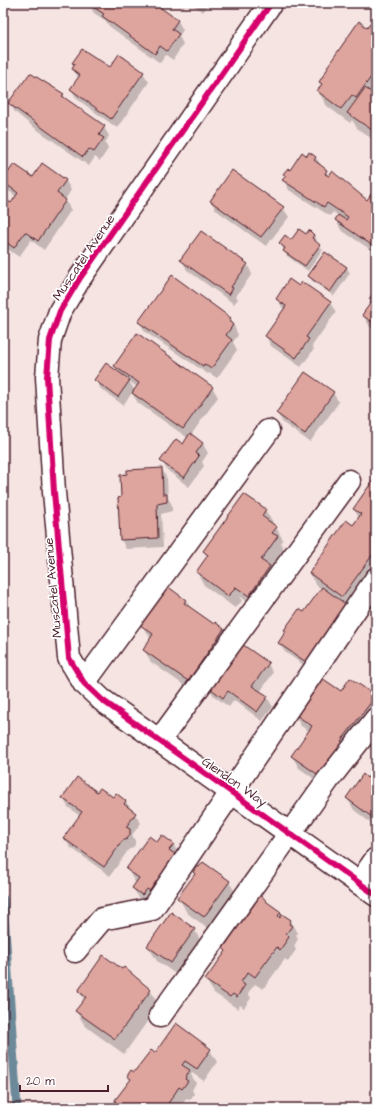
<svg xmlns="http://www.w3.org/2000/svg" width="379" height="1111" font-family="'Architects Daughter',sans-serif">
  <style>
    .shadow { fill: #0003; fill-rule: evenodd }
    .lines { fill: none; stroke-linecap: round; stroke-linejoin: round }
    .stream { stroke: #6c8999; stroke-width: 9 }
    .building { fill: #dea49e; stroke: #4a1f2b }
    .minor-casing { stroke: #4a1f2b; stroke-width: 25 }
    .minor { stroke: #fff; stroke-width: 22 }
    .cycleway-casing { stroke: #fff; stroke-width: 8 }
    .cycleway { stroke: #d6006c; stroke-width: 6 }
    .labels { text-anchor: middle; stroke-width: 3.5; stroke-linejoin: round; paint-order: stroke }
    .street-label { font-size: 13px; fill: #4a1f2b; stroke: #fff }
  </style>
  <rect width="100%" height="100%" fill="#f5e4e2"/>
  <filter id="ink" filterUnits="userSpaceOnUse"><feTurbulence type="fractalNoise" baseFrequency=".025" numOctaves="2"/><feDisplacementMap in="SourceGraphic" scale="8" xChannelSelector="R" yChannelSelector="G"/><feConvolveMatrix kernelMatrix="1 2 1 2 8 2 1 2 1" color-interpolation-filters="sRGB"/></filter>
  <g filter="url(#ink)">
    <g class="shadow">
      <polygon points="88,3 152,3 178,21 183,30 179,36 183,44 173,60 166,55 160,63 109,26 106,21 94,13"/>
      <polygon points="191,3 209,3 203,12"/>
      <polygon points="376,24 376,142 357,128 352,120 350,123 327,106 318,91 322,85 320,82 368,29"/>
      <polygon points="119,55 143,73 149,82 117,128 77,99 71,89 79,79 73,69 75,66 73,63 110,68"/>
      <polygon points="63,94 66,99 104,127 109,136 105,143 108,149 100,161 95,157 89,166 32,126 15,112 9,103"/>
      <polygon points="310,154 316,158 330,177 367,202 376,189 376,253 341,230 336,220 339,216 333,212 330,216 289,190 284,181 286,177 285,174"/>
      <polygon points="42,164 66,181 71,190 65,200 71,210 44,250 31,240 19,257 3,246 3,199 11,204 16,197 9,191 3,182 33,178"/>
      <polygon points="211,201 283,208 289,217 266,246 216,210"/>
      <polygon points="306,235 314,235 317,240 315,242 323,250 308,271 287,256 280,243"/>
      <polygon points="326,253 347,268 350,273 334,296 312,281 310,276"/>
      <polygon points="182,260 247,264 252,274 236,296 238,299 234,304 187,270"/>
      <polygon points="299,288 330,303 336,312 312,346 314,349 301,367 271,346 266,336 284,310 277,299"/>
      <polygon points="376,291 376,332 370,327 363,315 372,302 370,299"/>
      <polygon points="231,319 238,335 233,342 237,350 217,378 209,373 208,374 145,332 140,322"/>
      <path d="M116,366L212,387L218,397L191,435L203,444L208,453L202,462L204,466L189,487L167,470L162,461L183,445L188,438L138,403L132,393L123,405L101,389L95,380L121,375ZM129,381L137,387L135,391Z"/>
      <polygon points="333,393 339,402 310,442 283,423 277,413"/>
      <polygon points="162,469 167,479 168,498 172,505 172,511 161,514 163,547 126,549 121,539 122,498 128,475"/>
      <polygon points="376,478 376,572 312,671 285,652 279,643 286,632 285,630 304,614 322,589 317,586 310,574 359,518 354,509"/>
      <polygon points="244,495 265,510 273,522 272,524 276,527 283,540 281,543 284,549 270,569 276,579 256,608 239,596 242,601 235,608 204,585 197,572 208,558 204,551"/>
      <polygon points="186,600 190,608 214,625 224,629 231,642 195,693 151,662 144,650 151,639 142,625"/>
      <polygon points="268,664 273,673 260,692 267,697 273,707 262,721 234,700 229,707 214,696 208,686"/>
      <polygon points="341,693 375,697 376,717 327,788 299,768 292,756 309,731 301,726 294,713"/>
      <polygon points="376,768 376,827 354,810 347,798 368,779"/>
      <polygon points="98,793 113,798 116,794 126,802 141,823 132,835 135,840 135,845 131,849 129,849 110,876 70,847 64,838 80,816 68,807 63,798"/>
      <polygon points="158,844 173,844 182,859 186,872 142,903 133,888 136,884 127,869"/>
      <polygon points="229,882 238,897 213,932 187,913 179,898"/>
      <polygon points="266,903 291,921 298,933 296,935 298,939 294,946 296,950 288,961 285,959 263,989 255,984 248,993 251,998 244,1008 240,1005 238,1009 214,993 206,980 226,952 224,948"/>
      <polygon points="194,929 203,945 180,977 157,961 148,946"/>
      <polygon points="150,990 159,1005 124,1054 85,1026 76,1011 84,1000 79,991"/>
      <polygon points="210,1050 217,1062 204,1081 192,1073 191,1075 196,1083 192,1090 194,1094 190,1100 186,1099 180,1108 119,1108 117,1104 131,1081 128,1076 134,1074 155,1054"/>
    </g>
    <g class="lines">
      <polyline class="stream" points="3,899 17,1108"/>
    </g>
    <g class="building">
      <polygon points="87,3 154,3 178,20 172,29 179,34 167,51 160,46 155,54 102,16 104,14"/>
      <polygon points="373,20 376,23 376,70 356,98 352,95 341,109 317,91 322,84 319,82 328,68 327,67 359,21 367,28"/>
      <polygon points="82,49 110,67 119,54 144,72 111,119 70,89 80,75 72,69 75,64 72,63"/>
      <polygon points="30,73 64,94 62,96 105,126 99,135 104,138 94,152 89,149 83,157 8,103"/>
      <polygon points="365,88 376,95 375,132 347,113"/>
      <polygon points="302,152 307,156 309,152 316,157 314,160 327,170 325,174 329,176 332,171 367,200 376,187 376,241 373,246 335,220 338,215 346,220 348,217 327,203 324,207 282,180 286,176 283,174 288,168 290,170"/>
      <polygon points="42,163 66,180 57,193 66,200 38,241 25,232 14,248 3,240 3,198 11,203 18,193 3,182 3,180 14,164 33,177"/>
      <polygon points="232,170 284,207 261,237 210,201"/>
      <polygon points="299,229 306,234 309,230 314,235 312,238 320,245 305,266 283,251 285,248 279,243 285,235 291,240"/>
      <polygon points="201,231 248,264 231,287 233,288 229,295 180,260"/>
      <polygon points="325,252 347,267 330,292 308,276"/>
      <polygon points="172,275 231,318 229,321 233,325 226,335 232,340 211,369 204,364 203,366 138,322"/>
      <polygon points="289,279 299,286 302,282 331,302 306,337 309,339 296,358 265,336 286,306 276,299"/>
      <polygon points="376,289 376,325 362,315 372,301 369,299"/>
      <polygon points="137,333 213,387 183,429 132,393 139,383 114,366"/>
      <polygon points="106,363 130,380 118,397 94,380"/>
      <polygon points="305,372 334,392 305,434 276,413"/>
      <polygon points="190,433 203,443 196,453 199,456 184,478 160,461 176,439 183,444"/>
      <polygon points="162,468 163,494 167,494 167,502 157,504 158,538 120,540 118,498 121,497 120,475 127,474 127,470"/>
      <polygon points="376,476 376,550 342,597 309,573 346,520 353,525 361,514 353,509"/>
      <polygon points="244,494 266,509 262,516 277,527 272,533 278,536 261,560 270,566 249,596 234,586 236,588 228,596 196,572 208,555 203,551"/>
      <polygon points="167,586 186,600 184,603 214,624 215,622 224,629 188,681 143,650 153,634 140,625"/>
      <polygon points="322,587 347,605 306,662 278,643 286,631 284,630 299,609 304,612"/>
      <polygon points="239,642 269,663 252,686 268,696 257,712 228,691 223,698 207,686"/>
      <polygon points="319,676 341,691 350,678 376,696 341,741 343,742 320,776 291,756 312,726 293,713"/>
      <polygon points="376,766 376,820 346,798 363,774 367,778"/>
      <polygon points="77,777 97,792 100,788 113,797 116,793 126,801 124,804 136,813 126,827 130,829 130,835 126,840 123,840 104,867 63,838 82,812 62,798"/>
      <polygon points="162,835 174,844 169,850 178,856 152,892 147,889 142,895 132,888 139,878 126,869 149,836 157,842"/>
      <polygon points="203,862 230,881 204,917 177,898 195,874 193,872 197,866 199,867"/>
      <polygon points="262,896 267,902 281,912 278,916 280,918 282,914 291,920 289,924 292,926 286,934 289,937 280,950 277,947 255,977 248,972 241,982 245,985 237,997 233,994 230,997 205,980 226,951 223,948 228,941 227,940 243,917 244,918 257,897"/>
      <polygon points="171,912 195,929 171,963 147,946"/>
      <polygon points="103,955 122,969 124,967 151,990 115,1039 75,1011 86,997 78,991"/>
      <polygon points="176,1023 211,1049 197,1069 185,1061 182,1065 190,1070 185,1079 188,1081 182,1089 179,1087 165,1108 123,1108 116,1105 115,1100 131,1079 127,1076 131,1070 134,1072 151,1050 155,1053"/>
    </g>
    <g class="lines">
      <g class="minor-casing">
        <g id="minor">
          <polyline points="271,3 80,278 60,311 50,340 47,377 54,492 69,658 84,683 102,700 376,895"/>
          <polyline points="84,683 268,431"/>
          <polyline points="159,741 349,481"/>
          <polyline points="359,883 376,859"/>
          <polyline points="75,951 102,919 152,909 376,579"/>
          <polyline points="160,1016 328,780 376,719"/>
        </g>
      </g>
      <use href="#minor" class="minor"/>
      <g class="cycleway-casing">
        <polyline id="cycleway" points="271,3 80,278 60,311 50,340 47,377 54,492 69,658 84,683 102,700 376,895"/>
      </g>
      <use href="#cycleway" class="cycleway"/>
    </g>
  </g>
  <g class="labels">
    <g class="street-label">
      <text transform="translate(83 257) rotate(-56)" y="5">Muscatel Avenue</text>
      <text transform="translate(52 588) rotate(-95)" y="5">Muscatel Avenue</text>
      <text transform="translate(235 781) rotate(35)" y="5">Glendon Way</text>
    </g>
  </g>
  <rect width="379" height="1111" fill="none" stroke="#fff" stroke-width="16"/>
  <rect x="8" y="8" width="363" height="1095" fill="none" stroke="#4a1f2b" stroke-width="1.5" filter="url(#ink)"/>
  <path d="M20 1085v6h88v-6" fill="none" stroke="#4a1f2b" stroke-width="2"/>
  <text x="26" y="1085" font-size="12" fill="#4a1f2b" stroke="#ffffff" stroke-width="3" paint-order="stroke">20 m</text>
</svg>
